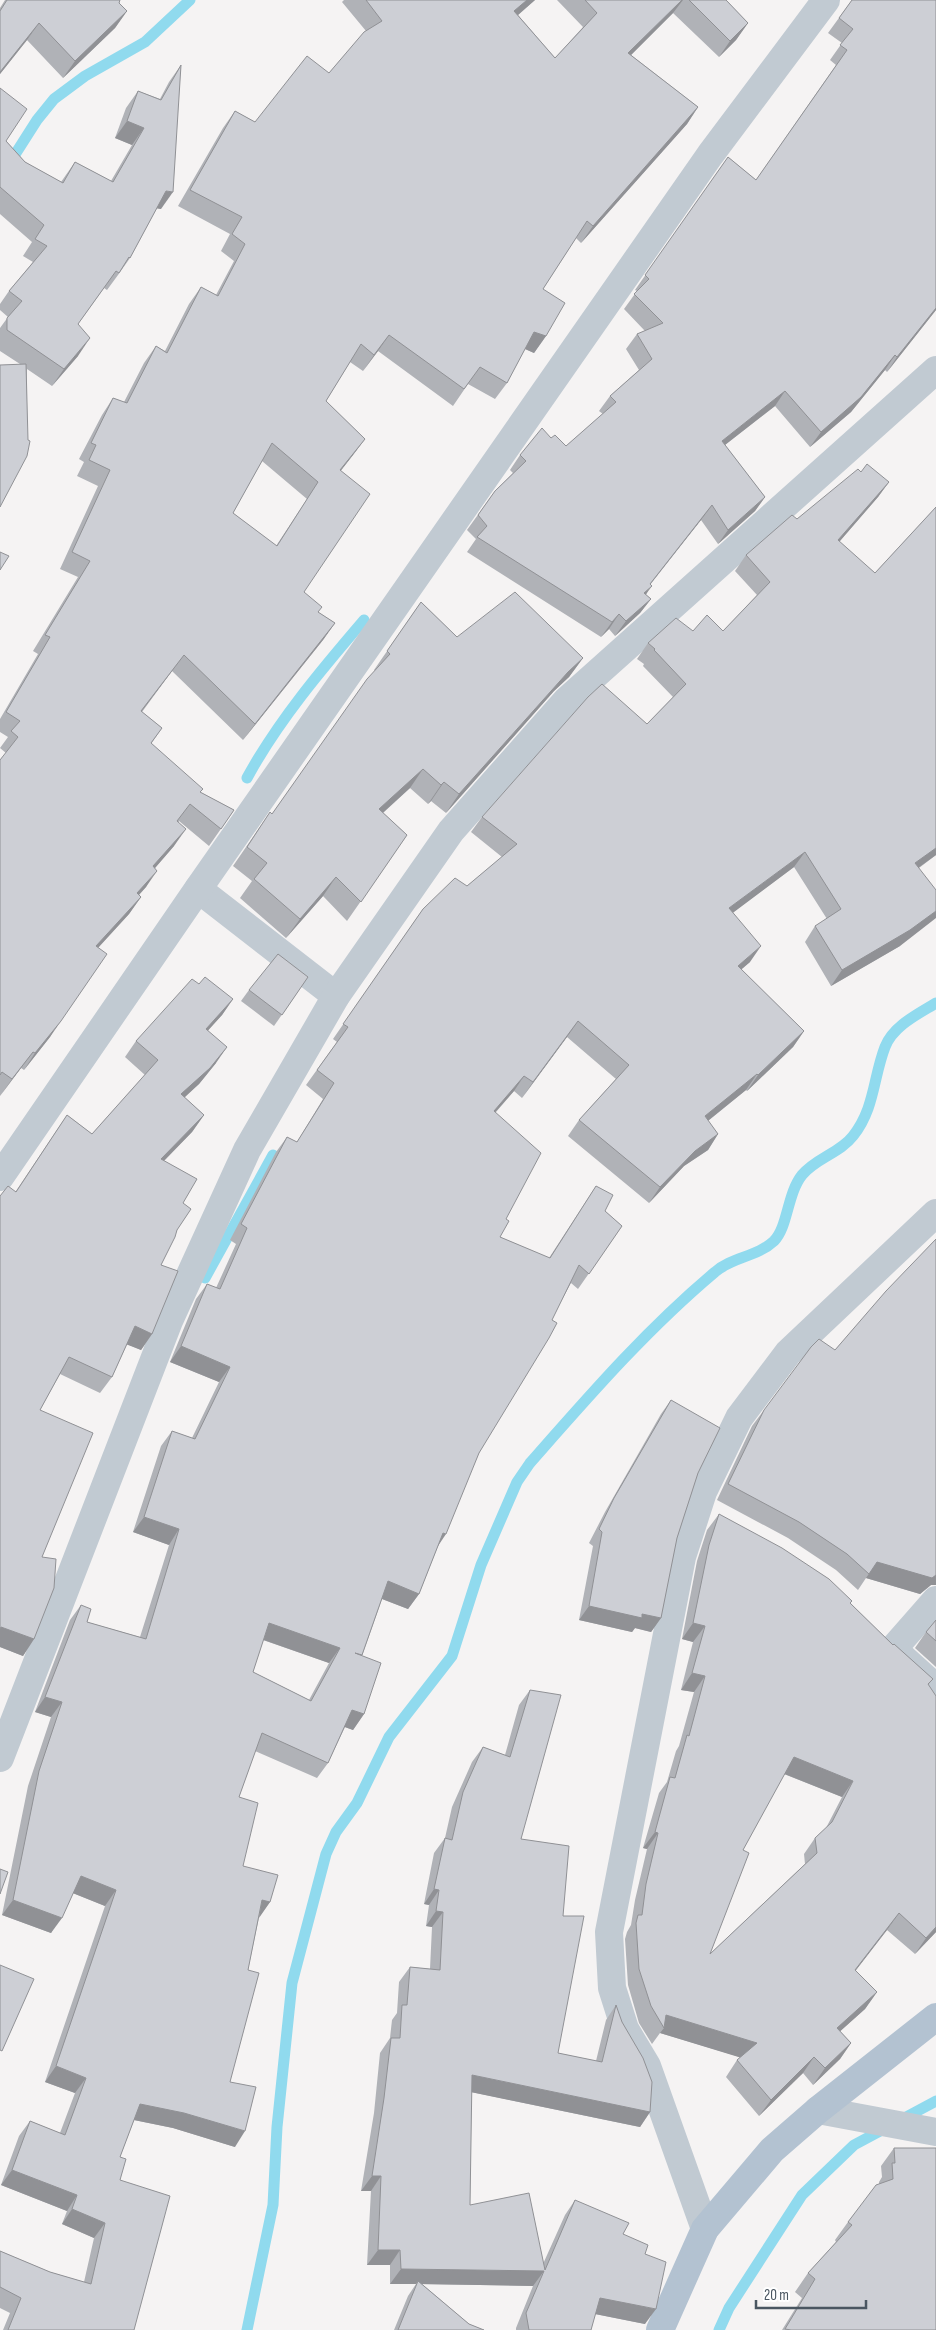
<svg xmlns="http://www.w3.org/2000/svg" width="936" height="2330" font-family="'Sofia Sans Condensed',sans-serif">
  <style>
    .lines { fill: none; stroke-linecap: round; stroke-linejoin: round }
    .stream { stroke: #90daee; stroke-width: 11 }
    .minor { stroke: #c1cad2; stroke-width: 28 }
    .major { stroke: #b3c2d1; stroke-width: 28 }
    .wall { fill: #b0b2b7; fill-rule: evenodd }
    .shaded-wall { fill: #909195 }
    .building { fill: #cdcfd5; stroke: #909195; fill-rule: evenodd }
  </style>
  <rect width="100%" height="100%" fill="#f5f3f3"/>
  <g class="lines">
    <g class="stream">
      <polyline points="0,178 37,120 54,99 85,76 145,42 190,0"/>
      <path d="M247,778C278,721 322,669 364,620"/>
      <polyline points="205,1278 273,1155"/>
      <path d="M247,2330L273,2205L277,2127L292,1983L326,1854L336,1832L357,1803L389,1737L452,1656L481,1565L517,1482L530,1463C589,1396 646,1330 715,1272C732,1257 757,1257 774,1241C788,1227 787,1194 802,1175C816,1158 840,1153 853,1136C875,1108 873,1078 885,1047C893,1026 918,1014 936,1003"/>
      <polyline points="719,2330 729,2308 802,2195 854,2145 936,2101"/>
    </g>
    <g class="minor">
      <polyline points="198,889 336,996"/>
      <polyline points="0,1177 198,889 710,155 826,0"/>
      <polyline points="893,1649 936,1600"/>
      <polyline points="903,1658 936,1688"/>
      <polyline points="0,1758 169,1321 247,1150 336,996 451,831 566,701 936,370"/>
      <polyline points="818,2110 936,2132"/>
      <polyline points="705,2229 647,2066 625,2029 612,1988 609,1932 682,1557 703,1492 739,1418 788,1353 936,1213"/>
    </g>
    <polyline class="major" points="660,2330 705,2229 772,2150 818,2110 936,2017"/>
  </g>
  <g class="wall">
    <polygon points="5,0 120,0 119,3 127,11 115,28 63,78 27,40 0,74 0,8"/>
    <path d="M344,0H535L518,15L555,58L583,27L557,0H726L748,23L736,40L719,57L673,13L631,55L698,107L687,124L581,243L576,238L543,289L546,336L534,353L525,349L507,383L495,399L468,384L453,406L378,351L363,371L350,362L326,401L365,439L353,455L341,470L304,592L318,612L335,623L323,640L243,740L172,671L142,712L162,728L151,744L200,792L234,810L209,846L179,821L174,846L155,868L146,887L139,895L141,897L129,914L98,948L50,1037L24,1070L21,1068L0,1096V760L6,753L0,748L8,737L0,732V719L38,654L33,651L78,577L60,569L98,486L77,476L84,462L79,459L102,415L113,398L124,402L144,363L156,346L165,351L189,304L201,287L216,295L234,261L221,251L230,234L178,206L223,128L235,111L255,122L329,73L366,31L342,2ZM262,461L307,499L276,546L233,513Z"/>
    <polygon points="852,0 936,310 887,372 885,370 851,412 810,447 775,406 725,445 765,497 755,511 718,544 701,520 650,585 646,595 651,599 640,613 615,636 609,629 601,637 467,552 476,539 467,530 495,491 513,473 510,470 520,455 551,438 566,446 603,414 599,411 610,396 639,370 626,349 637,334 645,331 624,309 637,291 635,290 728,157 756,180 836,65 830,60 842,43 828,33"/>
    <polygon points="181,65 161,209 157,208 130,258 118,275 107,290 104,288 78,324 78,356 52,386 27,369 27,456 20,364 0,351 0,328 8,317 0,310 0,304 9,291 33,262 23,256 32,242 0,214 0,88 6,141 25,162 61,182 75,162 111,181 132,145 115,138 126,108 138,91 160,99 169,82"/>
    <path d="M861,472L889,482L878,497L839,542L875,573L936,507V855L919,868L900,946L831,986L805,942L815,926L827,919L794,867L732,913L750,962L741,969L804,1031L793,1047L747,1091L746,1090L708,1121L718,1134L708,1150L684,1166L649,1203L568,1136L579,1120L616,1079L567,1037L522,1098L514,1091L496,1112L506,1219L500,1237L549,1258L596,1186L605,1211L622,1226L578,1289L571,1283L479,1453L438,1546L419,1594L408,1609L382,1599L362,1656L364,1714L353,1730L345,1727L328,1763L317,1778L255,1751L239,1797L243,1866L270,1902L259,1917L248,1970L230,2082L235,2147L173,2128L134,2120L120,2157V2180L134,2330H3L10,2313L0,2308V2251L50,2272L84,2282L94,2238L62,2224L67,2211L1,2185L19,2136L30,2121L60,2133L75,2093L45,2082L105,1906L73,1893L51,1933L2,1915L28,1786L51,1717L35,1712L70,1620L81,1605L87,1622L140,1637L169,1545L133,1532L161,1446L172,1431L192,1438L219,1382L170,1362L196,1299L207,1284L216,1288L236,1244L230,1240L276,1152L287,1137L297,1142L323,1099L306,1085L337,1042L333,1039L423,909L467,886L502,857L471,832L482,817L647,724L673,697L643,666L644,664L637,659L648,643L693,631H723L757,595L735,571L746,555L797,519ZM263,1640L329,1663L309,1700L253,1672Z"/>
    <polygon points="421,602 457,637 583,658 569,677 554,691 446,813 431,801 428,804 410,788 383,813 407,835 347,921 323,896 286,938 240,898 252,881 233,866 270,812 272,814 375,671 374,670"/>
    <polygon points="308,977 274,1026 241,1001 249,990"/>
    <polygon points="199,984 233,999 222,1015 208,1030 216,1063 199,1084 184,1097 204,1115 192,1132 164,1161 183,1203 177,1230 161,1265 152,1334 141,1350 127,1344 112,1377 100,1393 60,1374 40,1410 42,1557 34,1639 23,1656 0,1647 0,1196 16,1191 67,1115 92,1134 145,1075 125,1057 136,1041"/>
    <polygon points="936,1239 936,1585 931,1585 920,1594 866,1578 858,1590 836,1570 788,1538 717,1500 752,1426 764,1410 835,1350"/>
    <polygon points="671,1400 698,1473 677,1538 661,1618 651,1632 635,1628 632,1632 579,1620 593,1546 589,1543 605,1512 661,1414"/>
    <path d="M719,1514L850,1603L893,1645L933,1679L929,1684L936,1932L915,1954L887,1930L855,1971L877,1992L865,2009L840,2031L851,2043L840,2059L813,2085L803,2073L759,2116L726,2077L737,2060L740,2057L660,2033L652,2044L639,2023L628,1985L625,1939L627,1932L631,1925L635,1900L647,1849L643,1848L659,1793L667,1782L676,1751L679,1746L694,1692L681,1690L693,1642L682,1639L697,1561L707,1530ZM784,1774L842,1797L826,1828L815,1838L804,1854L805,1864L710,1954L743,1850Z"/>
    <polygon points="936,1620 936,1667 915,1648 926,1632"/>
    <polygon points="530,1690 521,1839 563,1916 558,2053 596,2061 606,2020 616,2005 650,2112 640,2127 471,2092 470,2205 543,2264 565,2215 575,2200 623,2234 645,2254 645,2324 595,2314 591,2330 516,2330 516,2328 533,2286 422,2284 469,2324 484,2330 394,2330 408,2296 416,2284 390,2284 390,2265 367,2265 371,2191 361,2191 374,2113 380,2053 390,2038 392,2020 397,2013 399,1982 410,1967 430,1969 432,1927 426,1926 429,1905 424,1904 434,1853 445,1838 452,1807 472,1762 483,1747 505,1755 519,1705"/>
    <polygon points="894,2148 936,2330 782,2330 802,2298 795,2292 808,2273 836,2242 835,2240 848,2222 879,2184 879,2182 882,2177 881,2166"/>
  </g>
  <g class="shaded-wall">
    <polygon points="527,0 535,0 503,28 514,11"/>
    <polygon points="682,0 683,0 673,13 617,69 628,53"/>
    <polygon points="127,11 115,28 63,78 75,61"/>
    <polygon points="39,23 27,40 0,74 0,72"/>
    <polygon points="748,23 736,40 719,57 730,41"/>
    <polygon points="698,107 687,124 581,243 593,226"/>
    <polygon points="127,121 144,128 132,145 115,138"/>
    <polygon points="166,191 173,192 161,209 154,208"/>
    <polygon points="936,308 936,310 887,372 897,357"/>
    <polygon points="534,332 546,336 534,353 523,348"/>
    <polygon points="389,335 378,351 363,371 374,355"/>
    <polygon points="90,338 78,356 52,386 64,369"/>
    <polygon points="895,355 885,370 851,412 810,447 821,432"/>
    <polygon points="785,391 775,406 712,455 722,441"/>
    <polygon points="365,439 353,455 329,486 340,470"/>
    <polygon points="889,482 878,497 827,556 838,540"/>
    <polygon points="765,497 755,511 718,544 728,530"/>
    <polygon points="712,505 701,520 639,598 650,584"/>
    <polygon points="652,586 641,601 644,593"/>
    <polygon points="651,599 640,613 615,636 626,621"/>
    <polygon points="619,614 609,629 601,637 612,622"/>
    <polygon points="335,623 323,640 243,740 255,724"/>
    <polygon points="184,655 172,671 129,728 141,711"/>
    <polygon points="583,658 569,677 554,691 446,813 459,794 568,672"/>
    <polygon points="423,769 410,788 366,828 379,809"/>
    <polygon points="444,782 431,801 428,804 441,785"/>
    <polygon points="186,829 174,846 142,883 153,866"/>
    <polygon points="936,848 936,855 904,878 915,863"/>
    <polygon points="805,852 794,867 718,924 729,908"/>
    <polygon points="157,871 146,887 125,910 137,893"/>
    <polygon points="336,877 323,896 286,938 300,919"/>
    <polygon points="141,897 129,914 84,963 96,946"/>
    <polygon points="936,911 936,918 900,946 831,986 842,970"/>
    <polygon points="761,946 750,962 727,982 738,966"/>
    <polygon points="233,999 222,1015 195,1045 206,1029"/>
    <polygon points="61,1021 50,1037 24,1070 35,1053"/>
    <polygon points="578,1021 567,1037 522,1098 533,1082"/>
    <polygon points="804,1031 793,1047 747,1091 758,1075"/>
    <polygon points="227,1047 216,1063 199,1084 170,1111 181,1094"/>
    <polygon points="33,1052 0,1096 12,1079"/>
    <polygon points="757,1074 746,1090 694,1132 705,1116"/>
    <polygon points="524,1076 514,1091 483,1126 494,1111"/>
    <polygon points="204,1115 192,1132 150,1175 161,1159"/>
    <polygon points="718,1134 708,1150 684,1166 649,1203 660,1187 695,1151"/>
    <polygon points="135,1326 152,1334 141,1350 123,1343"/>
    <polygon points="181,1346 230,1367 219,1382 170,1362"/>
    <polygon points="144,1517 179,1529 169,1545 133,1532"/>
    <polygon points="443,1533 446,1534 436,1549"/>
    <polygon points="877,1562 936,1575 936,1585 931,1585 920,1594 866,1578"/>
    <polygon points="388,1581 419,1594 408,1609 377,1597"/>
    <polygon points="589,1606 642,1614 661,1618 651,1632 635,1628 632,1632 579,1620"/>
    <polygon points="269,1623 340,1648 329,1663 258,1638"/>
    <polygon points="693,1623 705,1626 693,1642 682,1639"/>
    <polygon points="1,1627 34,1639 23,1656 0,1647 0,1629"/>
    <polygon points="692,1673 705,1676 694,1692 681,1690"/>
    <polygon points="45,1697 62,1702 51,1717 35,1712"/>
    <polygon points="352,1710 364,1714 353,1730 342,1726"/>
    <polygon points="794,1757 853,1781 842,1797 782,1773"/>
    <polygon points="655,1832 658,1833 647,1849 643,1848"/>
    <polygon points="81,1876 116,1890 105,1906 70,1892"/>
    <polygon points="434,1889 439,1890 429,1905 424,1904"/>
    <polygon points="13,1900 62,1918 51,1933 2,1915"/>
    <polygon points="262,1900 270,1902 259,1918"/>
    <polygon points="436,1911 443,1912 432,1927 426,1926"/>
    <polygon points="899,1913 887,1930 843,1987 855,1970"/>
    <polygon points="936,1927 936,1932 915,1954 926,1938"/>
    <polygon points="877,1992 865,2009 826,2044 837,2028"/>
    <polygon points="666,2015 757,2043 745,2059 660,2033 664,2028"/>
    <polygon points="851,2043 840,2059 813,2085 825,2068"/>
    <polygon points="814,2057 803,2073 759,2116 771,2100"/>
    <polygon points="56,2066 86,2078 75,2093 45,2082"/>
    <polygon points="472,2075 650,2112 640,2127 461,2090"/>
    <polygon points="140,2104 184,2113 245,2131 235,2147 173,2128 129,2119"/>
    <polygon points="12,2170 77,2195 67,2211 1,2185"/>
    <polygon points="372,2176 381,2176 371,2191 361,2191"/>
    <polygon points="72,2209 105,2223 94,2238 62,2224"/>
    <polygon points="378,2250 400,2250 390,2265 367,2265"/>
    <polygon points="401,2269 544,2271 533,2286 417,2284 418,2281 416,2284 390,2284"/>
    <polygon points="600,2298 656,2309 645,2324 590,2313"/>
  </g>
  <g class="building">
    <polygon points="7,0 120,0 119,3 127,11 75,61 39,23 0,72 0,11"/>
    <path d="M366,0H527L514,11L555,58L597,13L585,0H682L628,53L698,107L593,226L587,221L543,289L565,303L546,336L534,332L507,383L480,367L464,389L389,335L374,355L361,344L326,401L365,439L340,470L370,494L304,592L322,607L318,612L335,623L255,724L184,655L141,711L162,728L151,743L203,789L200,792L234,810L221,829L190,804L177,821L186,829L153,866L157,871L137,893L141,897L96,946L107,954L61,1021L35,1053L33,1052L12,1079L2,1072L0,1075V760L18,737L11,731L20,721L6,712L50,637L45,635L90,561L72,552L110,470L89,460L96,445L91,443L113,398L127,403L156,346L167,353L201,287L218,296L245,244L232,234L242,217L190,190L235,111L255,122L307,56L329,73L364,32L382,21ZM272,443L318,482L277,546L233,513Z"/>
    <polygon points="689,0 726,0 748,23 730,41"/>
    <polygon points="852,0 936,0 936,308 897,357 895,355 861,397 821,432 785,391 722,441 765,497 728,530 712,505 650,584 652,586 644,593 651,599 626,621 619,614 612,622 477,537 487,526 478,515 495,491 526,461 520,455 542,428 551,438 555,435 566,446 616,402 610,396 652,359 637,334 663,323 634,294 649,279 645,275 728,157 756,180 847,50 840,45 853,29 839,18"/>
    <polygon points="181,65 173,192 166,191 130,258 129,257 119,273 116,271 78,324 90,338 64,369 7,330 7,318 22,301 9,291 47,246 35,239 44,225 0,187 0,88 27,109 6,141 25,162 63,183 75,162 113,182 144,128 127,121 138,91 161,100"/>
    <polygon points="26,364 28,440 30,441 27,456 0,507 0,365"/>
    <path d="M867,464L889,482L838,540L875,573L936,507V848L915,863L936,890V911L910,930L842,970L815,926L841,909L805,852L729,908L761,946L738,966L804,1031L758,1075L757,1074L705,1116L718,1134L695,1151L660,1187L579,1120L629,1065L578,1021L533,1082L524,1076L494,1111L541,1153L506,1219L509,1221L500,1237L550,1258L596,1186L613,1195L605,1211L622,1226L589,1274L579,1265L552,1320L557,1323L549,1338L479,1453L446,1534L443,1533L419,1594L388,1581L362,1655L355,1653L381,1663L364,1714L352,1710L328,1763L262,1733L239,1797L258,1803L243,1866L278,1875L270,1902L262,1900L248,1970L259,1973L230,2082L256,2087L245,2131L184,2113L140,2104L120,2157L126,2159L120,2180L170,2196L134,2330H8L21,2298L0,2287V2251L50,2272L91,2284L105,2223L72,2209L77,2195L12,2170L30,2121L65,2135L86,2078L56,2066L116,1890L81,1876L62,1918L13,1900L39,1771L62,1702L45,1697L81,1605L91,1609L87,1622L146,1639L179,1529L144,1517L172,1431L195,1439L230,1367L181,1346L207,1284L220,1289L247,1228L241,1224L287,1137L297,1142L334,1083L317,1070L348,1027L343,1024L423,909L455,878L467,886L517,844L482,817L588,697L602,684L647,724L686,684L654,650L655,649L648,643L676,618L693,631L707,615L723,631L770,582L746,555L792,515L797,519L858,469L861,472ZM269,1623L340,1648L311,1701L253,1672Z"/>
    <polygon points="0,552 9,556 0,570"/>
    <polygon points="515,592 583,658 568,672 459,794 444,782 441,785 423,769 379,809 407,835 361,902 336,877 300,919 254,879 267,863 247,847 270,812 272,814 367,679 390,654 387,651 421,602 457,637"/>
    <polygon points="278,954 308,977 282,1015 249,990"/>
    <polygon points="205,977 233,999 206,1029 227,1047 210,1068 181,1094 204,1115 161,1159 197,1179 183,1203 191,1209 177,1230 175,1237 161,1265 178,1271 152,1334 135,1326 112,1377 69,1357 40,1410 93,1433 42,1557 56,1559 54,1588 34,1639 1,1627 0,1629 0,1196 8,1186 16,1192 67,1115 92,1134 158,1060 136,1041 192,979 199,984"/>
    <polygon points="936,1239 936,1575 932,1578 877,1562 869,1574 847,1554 799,1522 728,1484 764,1410 811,1347 819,1339 835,1350 886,1291"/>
    <polygon points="671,1400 720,1428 698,1473 677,1538 661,1618 642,1614 642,1618 589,1606 602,1532 599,1529 614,1498"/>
    <path d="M719,1514L782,1548L829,1579L852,1601L850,1603L893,1645L894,1644L933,1679L928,1684L936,1696V1927L926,1938L899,1913L855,1970L877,1992L837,2028L851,2043L825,2068L814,2057L771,2100L737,2060L757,2043L666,2015L664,2028L651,2006L639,1969L636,1923L638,1915H642L646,1884L658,1833L655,1832L670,1777L675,1778L687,1735L689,1736L705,1676L692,1673L705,1626L693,1623L709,1545ZM794,1757L853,1781L832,1822L815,1838L817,1853L710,1954L749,1853L743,1850Z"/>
    <polygon points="936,1620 936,1641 926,1632"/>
    <polygon points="530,1690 561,1695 521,1839 569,1846 563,1916 584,1916 558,2053 602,2062 616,2005 622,2022 643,2058 652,2082 650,2112 472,2075 470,2205 529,2193 545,2270 575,2200 629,2223 623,2234 648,2245 645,2254 666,2262 656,2309 600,2298 591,2330 529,2330 526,2313 544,2271 401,2269 400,2250 378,2250 381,2176 372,2176 384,2098 391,2038 400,2038 402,2005 407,2005 410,1967 440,1970 443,1912 436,1911 439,1890 434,1889 445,1838 452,1840 463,1792 483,1747 510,1757"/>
    <polygon points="0,1869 8,1872 0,1894"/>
    <polygon points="0,1965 34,1979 2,2051 0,2050"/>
    <polygon points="894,2148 936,2148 936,2330 791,2330 785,2329 815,2279 808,2273 852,2225 848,2222 876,2185 893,2179 892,2163 895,2163"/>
    <polygon points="418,2281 469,2324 484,2330 398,2330"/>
  </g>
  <path d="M756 2300v8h110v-8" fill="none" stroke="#4a5661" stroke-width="2.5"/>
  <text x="764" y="2300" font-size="15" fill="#4a5661" stroke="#ffffff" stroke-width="4" paint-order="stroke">20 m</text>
</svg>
